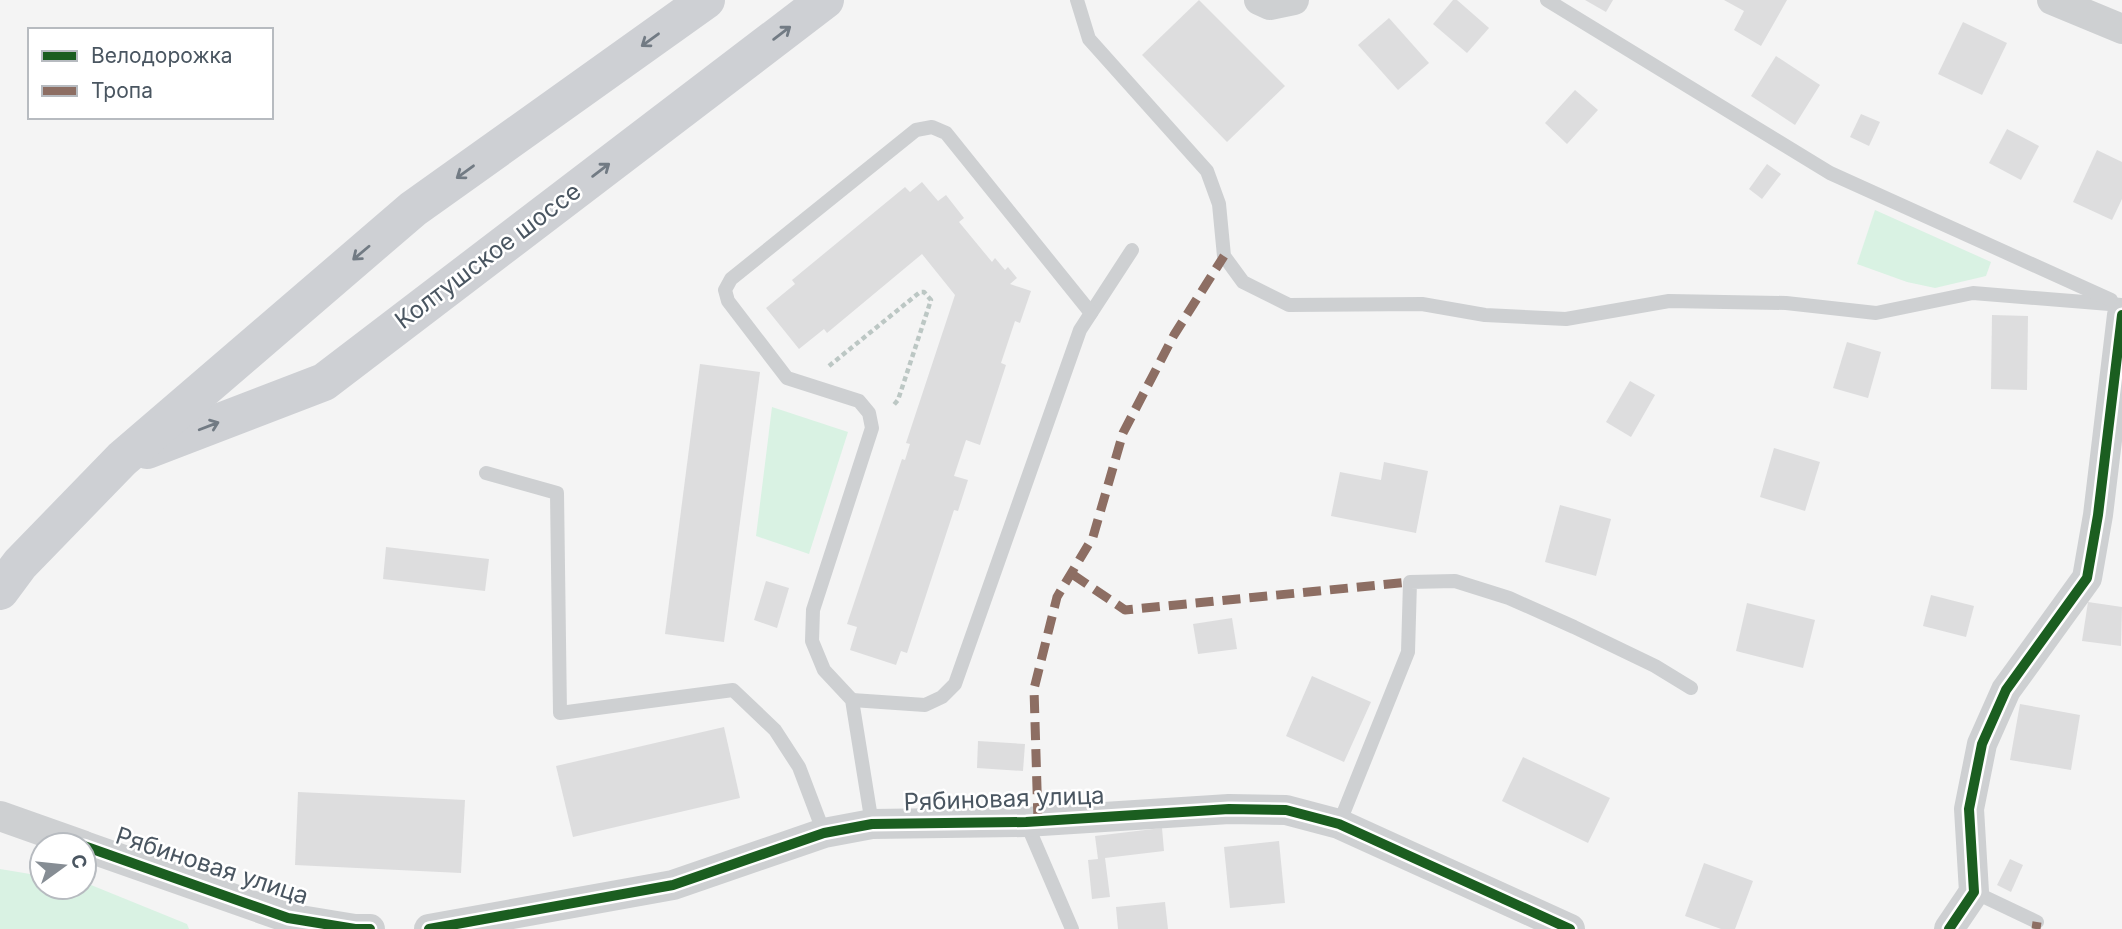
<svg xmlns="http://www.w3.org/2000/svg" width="2122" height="929" font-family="Inter,sans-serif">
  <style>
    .green { fill: #d9f2e3 }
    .building { fill: #ddddde }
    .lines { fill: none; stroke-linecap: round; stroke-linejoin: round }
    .path { stroke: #bcc7c4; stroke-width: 4.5; stroke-dasharray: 5 3.5; stroke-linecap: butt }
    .lane { stroke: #ced0d2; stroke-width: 14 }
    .street { stroke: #ced0d2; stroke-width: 30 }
    .secondary { stroke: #ced0d4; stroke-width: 38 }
    .quiet { stroke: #8d6e63; stroke-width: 9; stroke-dasharray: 18 9; stroke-linecap: butt }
    .cycleway-casing { stroke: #fff; stroke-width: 15 }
    .cycleway { stroke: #1b5e20; stroke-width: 10 }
    .oneway { stroke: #727b84 }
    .labels { text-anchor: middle; stroke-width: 5; stroke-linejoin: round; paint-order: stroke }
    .street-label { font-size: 24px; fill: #4a5661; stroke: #fff }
  </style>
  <rect width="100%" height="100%" fill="#f4f4f4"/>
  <g class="green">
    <polygon points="1875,210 1991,262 1986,276 1935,288 1907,282 1857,264"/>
    <polygon points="772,407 848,432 809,554 756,536"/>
    <polygon points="0,869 42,876 42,887 91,885 187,924 189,929 0,929"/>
  </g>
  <g class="building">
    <polygon points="1199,0 1285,86 1227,142 1142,55"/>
    <polygon points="1453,0 1457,0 1489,28 1467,53 1433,24"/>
    <polygon points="1585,0 1613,0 1606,12"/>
    <polygon points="1724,0 1787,0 1761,46 1734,30 1744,11"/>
    <polygon points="1389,18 1429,63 1398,90 1358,45"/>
    <polygon points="1963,22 2007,43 1982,95 1938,74"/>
    <polygon points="1776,56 1820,85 1795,125 1751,96"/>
    <polygon points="1575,90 1598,110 1567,144 1545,123"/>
    <polygon points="1861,114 1880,122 1869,146 1850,137"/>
    <polygon points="2007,129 2039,146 2021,180 1989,163"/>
    <polygon points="2097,150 2122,162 2122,199 2112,220 2073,202"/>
    <polygon points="1767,164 1781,174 1762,199 1749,189"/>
    <polygon points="922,182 938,201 946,195 964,218 959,222 992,262 995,258 1005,270 1008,267 1017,278 1010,284 1031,291 1020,323 1015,321 1001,363 1006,365 980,445 966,440 954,476 968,480 958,511 954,510 907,653 901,651 896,665 850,650 857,627 847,624 902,459 905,460 910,444 906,443 955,295 922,254 827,333 824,329 799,349 766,308 795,284 792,280 905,187 910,192"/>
    <polygon points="1992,315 2028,316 2027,390 1991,389"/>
    <polygon points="1847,342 1881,352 1868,398 1833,388"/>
    <polygon points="700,364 760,372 724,642 665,634"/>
    <polygon points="1630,381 1655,395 1631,437 1606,422"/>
    <polygon points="1774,448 1820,462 1805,511 1760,497"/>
    <polygon points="1384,462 1428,471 1416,533 1331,516 1340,472 1381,480"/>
    <polygon points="1560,505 1611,519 1596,576 1545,562"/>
    <polygon points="386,547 489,559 485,591 383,579"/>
    <polygon points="766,581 789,588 777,628 754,620"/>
    <polygon points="1931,595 1974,606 1966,637 1923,626"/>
    <polygon points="2088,602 2122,607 2121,646 2082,641"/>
    <polygon points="1747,603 1815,620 1803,668 1736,651"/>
    <polygon points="1232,618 1237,649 1198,654 1193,624"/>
    <polygon points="1312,676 1371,702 1344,762 1286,736"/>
    <polygon points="2020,704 2080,715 2071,770 2010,760"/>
    <polygon points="724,727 740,798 573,837 556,766"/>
    <polygon points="978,741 1025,744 1023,771 977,768"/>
    <polygon points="1523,757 1610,798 1588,843 1502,801"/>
    <polygon points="298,792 465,800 461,873 295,865"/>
    <polygon points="1162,828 1164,851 1105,858 1110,897 1092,899 1088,860 1098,859 1095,836"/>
    <polygon points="1279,841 1285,903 1230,908 1224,847"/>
    <polygon points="2010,859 2023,865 2011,892 1997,885"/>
    <polygon points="1704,863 1753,881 1735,929 1721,929 1685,916"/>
    <polygon points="1165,902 1168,929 1118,929 1116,907"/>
  </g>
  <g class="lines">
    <polyline class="path" points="829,366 920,292 924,292 931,300 898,400 892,407"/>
    <g class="lane">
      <polyline points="1077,0 1089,39 1207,171 1219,204 1224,256 1243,282 1289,305 1422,304 1485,315 1566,319 1669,301 1786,303 1876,313 1973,293 2122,305"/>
      <polyline points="1547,0 1830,173 2111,300"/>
      <polyline points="486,473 557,493 560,713 733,690 775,730 799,767 824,833"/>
      <polyline points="852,700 925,705 942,697 955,684 1080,330 1132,250"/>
      <polyline points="1026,822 1072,929"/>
      <polyline points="872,824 852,700 824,670 812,641 813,610 872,428 869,413 859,401 787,378 728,301 725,290 731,279 916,130 932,127 946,133 1091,313"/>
      <polyline points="1339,824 1408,652 1410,582 1455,581 1509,598 1574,627 1655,666 1691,688"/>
      <polyline points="1974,892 2037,922"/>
    </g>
    <g class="street">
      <polyline points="1259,0 1270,5 1294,0"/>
      <polyline points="2052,0 2122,29"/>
      <polyline points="0,816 82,845"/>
      <polyline points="84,846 288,918 355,929 370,929"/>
      <polyline points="429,929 673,885 824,833 872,824 1026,822 1229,809 1286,810 1339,824 1570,929"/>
      <polyline points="1949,929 1974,892 1969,809 1982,744 2006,690 2087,578 2098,515 2122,315"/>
    </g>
    <g class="secondary">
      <polyline points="147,450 324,382 825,0"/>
      <polyline points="0,591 20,564 122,459 413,209 706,0"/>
    </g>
    <g class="quiet">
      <polyline points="1072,574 1125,610 1410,582"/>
      <polyline points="1038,821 1034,689 1057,597 1093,537 1123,433 1174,335 1224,256"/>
      <polyline points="2036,929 2037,922"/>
    </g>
    <g class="cycleway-casing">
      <g id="cycleway">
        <polyline points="84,846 288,918 355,929 370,929"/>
        <polyline points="429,929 673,885 824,833 872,824 1026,822 1229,809 1286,810 1339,824 1570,929"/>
        <polyline points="1949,929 1974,892 1969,809 1982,744 2006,690 2087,578 2098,515 2122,315"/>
      </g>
    </g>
    <use href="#cycleway" class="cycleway"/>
  </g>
  <defs><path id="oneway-shaft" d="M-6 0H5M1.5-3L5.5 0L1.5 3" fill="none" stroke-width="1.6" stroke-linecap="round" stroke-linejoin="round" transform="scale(1.75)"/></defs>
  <g class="oneway">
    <use href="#oneway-shaft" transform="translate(782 33) rotate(-37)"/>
    <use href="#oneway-shaft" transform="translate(650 40) rotate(144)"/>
    <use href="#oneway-shaft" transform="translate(601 170) rotate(-37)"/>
    <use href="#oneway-shaft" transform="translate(465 172) rotate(144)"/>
    <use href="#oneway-shaft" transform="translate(361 253) rotate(140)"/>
    <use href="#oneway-shaft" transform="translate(209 426) rotate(-21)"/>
  </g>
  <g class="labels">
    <g class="street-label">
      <text transform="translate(488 256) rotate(-37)" y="8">Колтушское шоссе</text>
      <text transform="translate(1004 799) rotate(-2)" y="8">Рябиновая улица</text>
      <text transform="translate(212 866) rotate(18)" y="8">Рябиновая улица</text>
    </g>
  </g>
  <rect x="28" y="28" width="245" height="91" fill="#ffffff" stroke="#b7bbc0" stroke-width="2"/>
  <rect x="42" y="51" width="35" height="10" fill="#1b5e20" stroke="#b7bbc0" stroke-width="2"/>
  <text x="91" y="63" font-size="21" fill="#4a5661">Велодорожка</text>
  <rect x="42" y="86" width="35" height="10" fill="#8d6e63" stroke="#b7bbc0" stroke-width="2"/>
  <text x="91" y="98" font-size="21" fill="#4a5661">Тропа</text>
  <g transform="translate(63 866) rotate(75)"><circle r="33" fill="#ffffff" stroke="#b7bbc0" stroke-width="2"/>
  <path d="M0-5L12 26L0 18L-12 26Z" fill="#868d94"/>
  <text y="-10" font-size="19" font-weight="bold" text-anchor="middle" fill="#4a5661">С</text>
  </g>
</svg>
